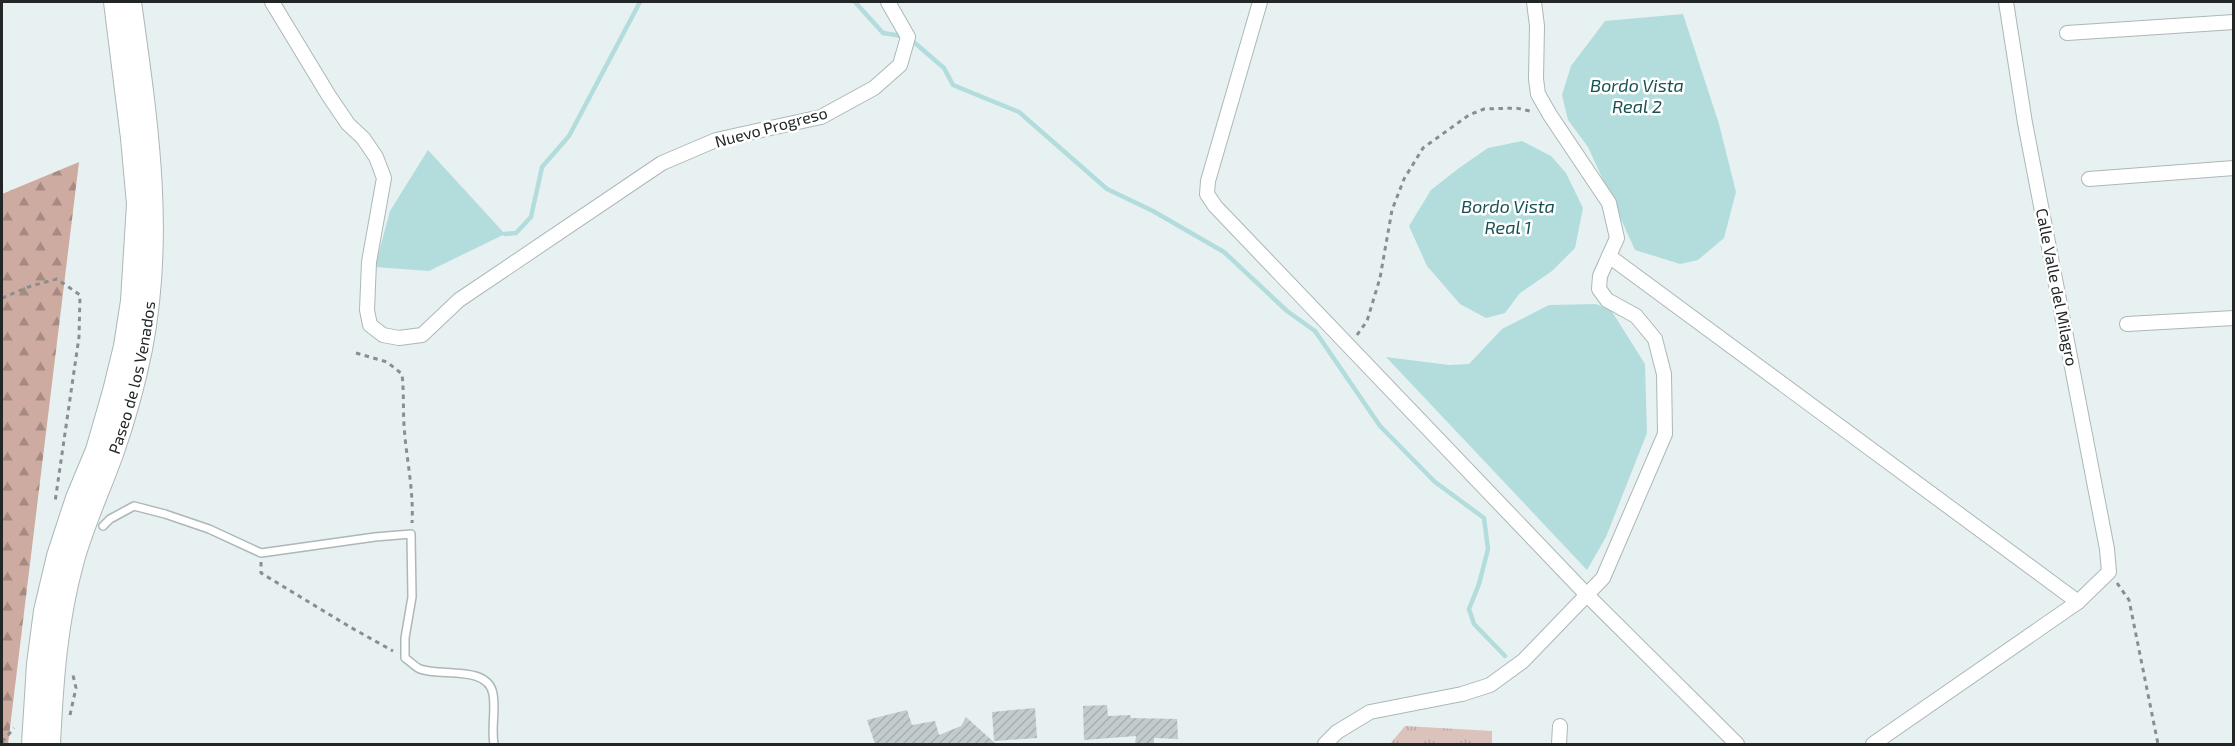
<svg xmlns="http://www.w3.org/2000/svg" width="2235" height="746" font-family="'Exo 2',sans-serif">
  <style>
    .grass { fill: url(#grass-tufts) }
    .forest { fill: url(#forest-firs) }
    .water { fill: #b3dcdc }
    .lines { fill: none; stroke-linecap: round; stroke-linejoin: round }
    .stream { stroke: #b3dcdc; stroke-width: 4.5 }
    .building { fill: url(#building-hatch) }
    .lane-casing { stroke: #adb7b7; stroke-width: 10 }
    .street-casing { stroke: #adb7b7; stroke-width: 16 }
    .secondary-casing { stroke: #adb7b7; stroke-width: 22 }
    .path { stroke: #898f8f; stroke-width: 3; stroke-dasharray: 4.5 4.5; stroke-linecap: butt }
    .lane { stroke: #fff; stroke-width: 7 }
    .street { stroke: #fff; stroke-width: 14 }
    .secondary { stroke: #fff; stroke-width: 20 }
    .labels { text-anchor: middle; stroke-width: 5; stroke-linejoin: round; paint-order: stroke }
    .street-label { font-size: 16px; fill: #232626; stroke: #fff }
    .water-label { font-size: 18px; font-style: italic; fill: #175152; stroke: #fff }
  </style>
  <defs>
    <pattern id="grass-tufts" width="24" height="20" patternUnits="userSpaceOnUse" patternTransform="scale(1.5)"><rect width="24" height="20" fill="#dbc3bc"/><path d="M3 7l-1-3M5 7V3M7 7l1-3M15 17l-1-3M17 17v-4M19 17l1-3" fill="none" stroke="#bca7a1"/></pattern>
    <pattern id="forest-firs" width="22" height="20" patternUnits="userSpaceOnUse" patternTransform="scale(1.5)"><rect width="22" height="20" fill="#ceaba1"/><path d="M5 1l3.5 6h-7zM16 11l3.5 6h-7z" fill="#a78b83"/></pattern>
    <pattern id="building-hatch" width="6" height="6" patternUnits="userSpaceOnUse" patternTransform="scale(1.5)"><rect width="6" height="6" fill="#c3cccc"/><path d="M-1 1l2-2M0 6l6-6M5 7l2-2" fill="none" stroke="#a7afaf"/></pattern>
  </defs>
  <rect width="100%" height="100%" fill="#e8f1f2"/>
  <polygon class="grass" points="1405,726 1492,731 1492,744 1390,744"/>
  <polygon class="forest" points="79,162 8,744 2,744 2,194"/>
  <g class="water">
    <polygon points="1683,14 1719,124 1736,192 1724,238 1698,260 1680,264 1635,250 1588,147 1568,120 1562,95 1571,66 1605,21"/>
    <polygon points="1522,141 1551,156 1566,173 1583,208 1575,248 1552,271 1520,293 1505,313 1486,318 1460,304 1427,266 1409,226 1431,190 1459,168 1488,148"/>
    <polygon points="428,150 505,234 429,271 375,267 390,211"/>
    <polygon points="1596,304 1611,310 1645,364 1647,433 1606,537 1587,570 1386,357 1449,365 1469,364 1502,329 1549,305"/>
  </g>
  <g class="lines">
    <g class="stream">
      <polyline points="855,2 883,33 908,37 944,68 953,85 1019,112 1107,189 1153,211 1224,252 1287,311 1315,331 1380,426 1435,482 1484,518 1488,549 1479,584 1469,609 1474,624 1505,656"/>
      <polyline points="505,234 516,233 531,217 542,167 569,136 640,2"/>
    </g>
  </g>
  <g class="building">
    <polygon points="1107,705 1108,716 1130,715 1131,718 1177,719 1178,739 1154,738 1154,744 1135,744 1136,736 1084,740 1083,706"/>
    <polygon points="1035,708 1037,738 994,741 992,712"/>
    <polygon points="907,710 912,725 935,721 939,735 961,726 966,717 996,744 875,744 867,720"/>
  </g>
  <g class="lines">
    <g class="lane-casing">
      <path id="lane" d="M103,526L110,519L134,506L165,514L209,529L261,553L375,537L411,534L412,597L405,638V658C410,661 415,667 420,669C441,677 488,665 493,694C496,710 491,728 494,744"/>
    </g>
    <g class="street-casing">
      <g id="street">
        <polyline points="272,2 329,96 348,124 363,138 376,157 384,178 369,262 367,310 370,325 383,335 399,338 422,335 459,300 662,163 716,140 821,117 874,88 900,65 908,37 888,2"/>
        <polyline points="1260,2 1208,181 1207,194 1215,206 1587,595 1737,744"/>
        <polyline points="2067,33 2234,22"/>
        <polyline points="2089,179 2234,168"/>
        <polyline points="1609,256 2078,602"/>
        <polyline points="2127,324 2234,318"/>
        <polyline points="1325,744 1337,732 1370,712 1462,694 1490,685 1523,661 1603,578 1665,434 1664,374 1655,339 1636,316 1607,300 1599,289 1600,276 1617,238 1609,203 1550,115 1538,94 1536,79 1537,26 1534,2"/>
        <polyline points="1559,744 1560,726"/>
        <polyline points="1873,744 2078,602 2109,572 2107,549 2025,123 2006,2"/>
      </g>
    </g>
    <g class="secondary-casing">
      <g id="secondary">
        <polyline points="32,744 37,664 44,611 57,556 76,498 96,450 113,391 124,346 131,301 137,204 131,138 114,2"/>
        <path id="s1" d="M50,744C53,682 57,621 74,560C84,524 100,490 113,454C125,420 135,384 142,349C165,231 147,118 131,2"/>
      </g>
    </g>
    <g class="path">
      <polyline points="2,298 31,286 57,279 80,295 79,337 55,502"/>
      <polyline points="1357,335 1367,321 1380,278 1392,210 1404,179 1423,148 1469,115 1484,109 1516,108 1530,111"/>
      <path d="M356,353L387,362L402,374C404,392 403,408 404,425C406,458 414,490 412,523"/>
      <polyline points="261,562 261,573 350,627 393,651"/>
      <polyline points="2117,583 2129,600 2158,744"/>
      <polyline points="70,715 76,688 73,675"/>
      <polyline points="2,742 14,728"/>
    </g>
    <use href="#lane" class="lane"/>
    <use href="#street" class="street"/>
    <use href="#secondary" class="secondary"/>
  </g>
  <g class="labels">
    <g class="street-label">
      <text transform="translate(771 127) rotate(-15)" y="6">Nuevo Progreso</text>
      <text transform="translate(2057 287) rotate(79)" y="6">Calle Valle del Milagro</text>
      <text dy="6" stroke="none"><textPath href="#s1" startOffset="378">Paseo de los Venados</textPath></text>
    </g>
    <g class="water-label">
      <text x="1637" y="92">Bordo Vista<tspan x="1637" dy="21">Real 2</tspan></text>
      <text x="1508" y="213">Bordo Vista<tspan x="1508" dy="21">Real 1</tspan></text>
    </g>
  </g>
  <rect width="2235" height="746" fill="none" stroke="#232626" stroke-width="6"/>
</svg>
